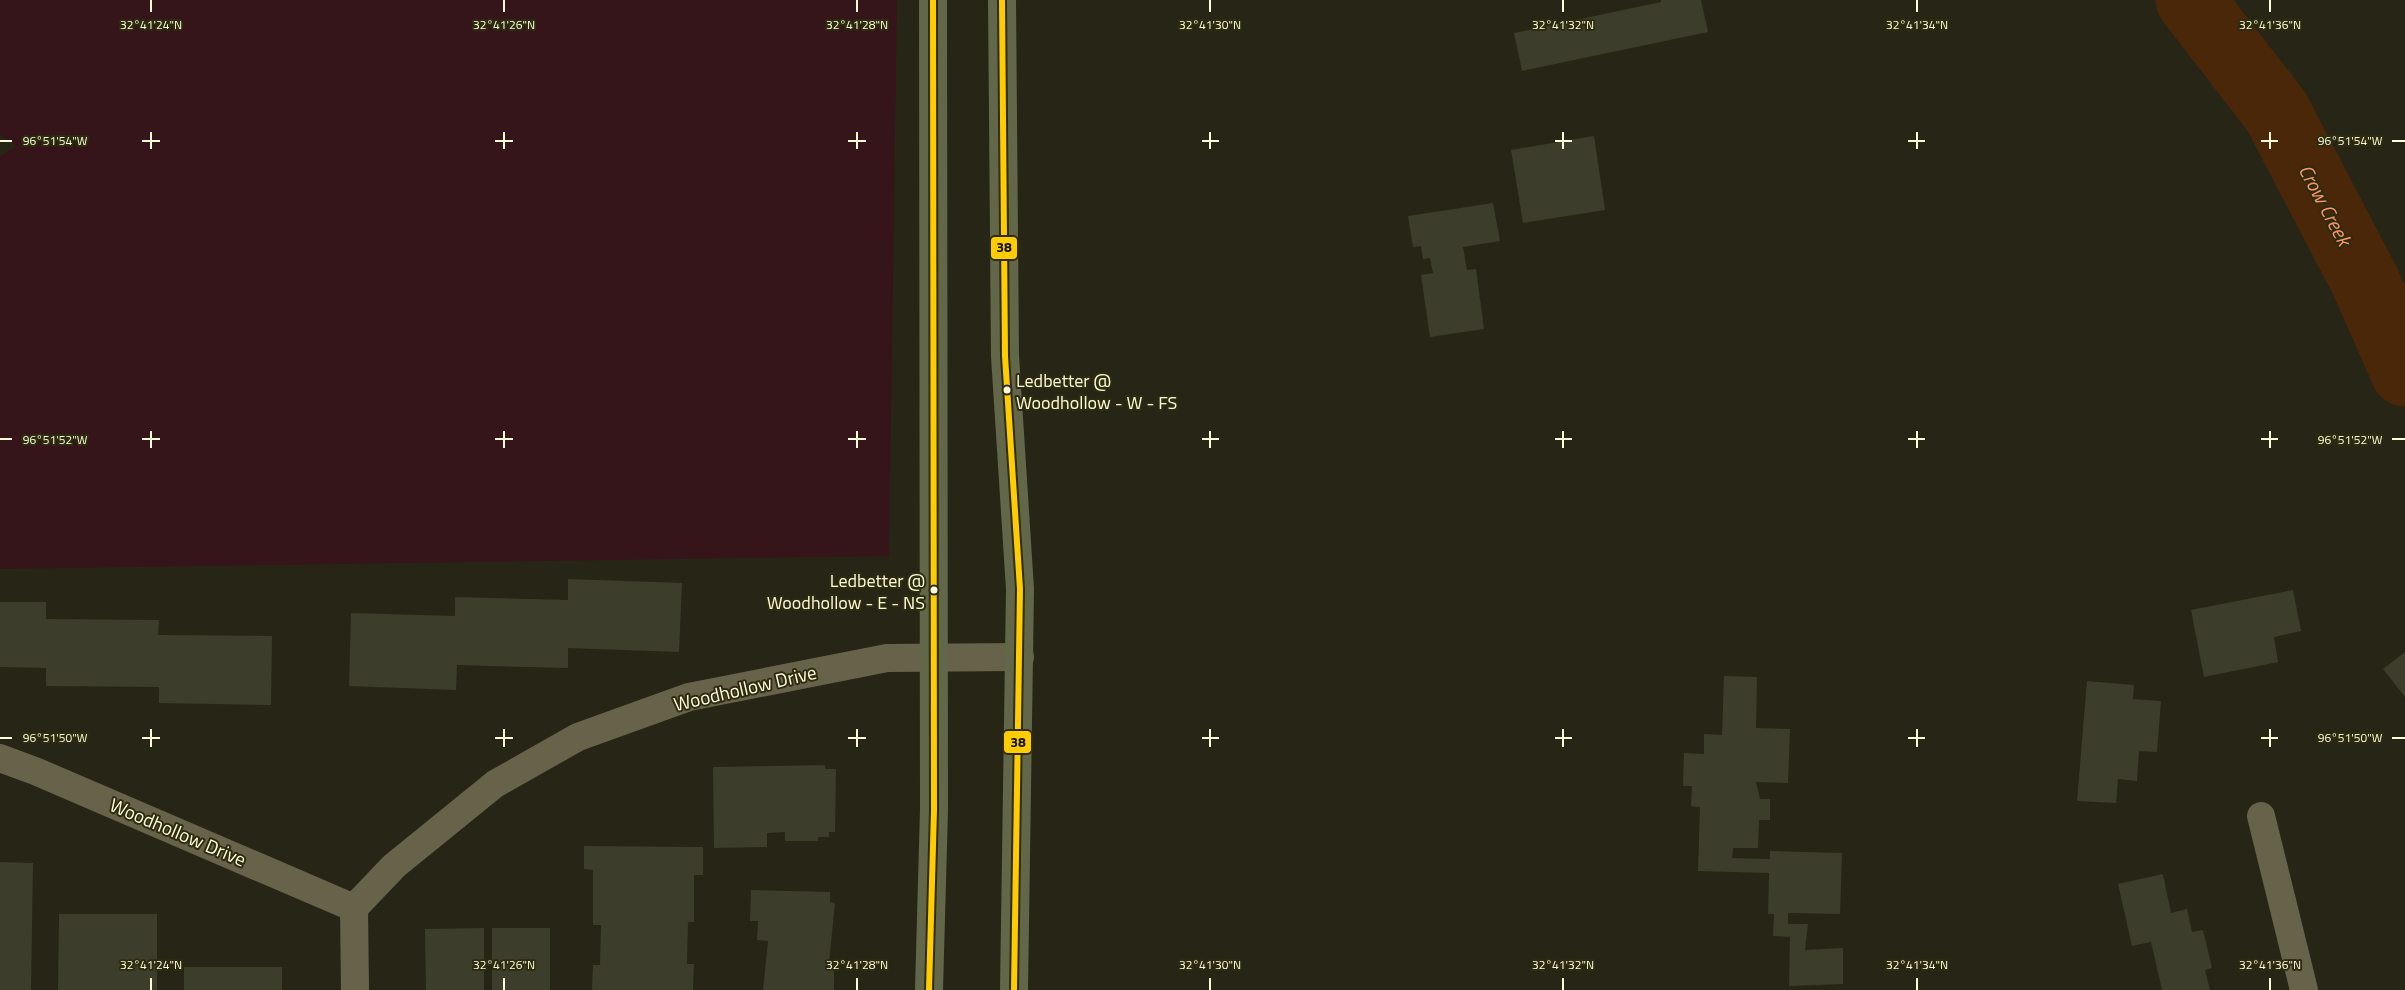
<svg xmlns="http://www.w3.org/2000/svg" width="2405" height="990" font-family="'Titillium Web',sans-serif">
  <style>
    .green { fill: #351519 }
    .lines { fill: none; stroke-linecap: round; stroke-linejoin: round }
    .river { stroke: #4a2709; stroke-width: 69 }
    .building { fill: #3d3d2b }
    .street { stroke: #67634b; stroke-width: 28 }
    .primary { stroke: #63674a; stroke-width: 28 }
    .bus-1-casing { stroke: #2d2c10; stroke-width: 10 }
    .bus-1 { stroke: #fc0; stroke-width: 6 }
    .ticks { fill: none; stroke: #fffcdb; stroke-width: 2 }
    .bus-dot { fill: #fffcdb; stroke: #2d2c10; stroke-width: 2 }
    .labels { text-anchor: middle; stroke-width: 4; stroke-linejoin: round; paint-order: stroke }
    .bus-label { font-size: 18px; fill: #fffcdb; stroke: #2d2c10; text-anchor: start }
    .street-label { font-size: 19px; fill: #fffcdb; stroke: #2d2c10 }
    .water-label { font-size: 20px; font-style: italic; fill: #ff9369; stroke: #2d2c10 }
    .ticks-label { font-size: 12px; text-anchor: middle; fill: #fffcdb; stroke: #2d2c10; stroke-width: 4; stroke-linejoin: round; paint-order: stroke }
    .line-badge { stroke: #2d2c10; stroke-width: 2 }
    .pale-badge-label { font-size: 14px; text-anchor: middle; font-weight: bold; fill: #111 }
  </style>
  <rect width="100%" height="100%" fill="#272616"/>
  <polygon class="green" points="0,0 897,0 889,556 0,569 0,156 17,146 0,135"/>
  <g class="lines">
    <polyline class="river" points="2190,0 2276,111 2365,281 2405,372"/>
  </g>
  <g class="building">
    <polygon points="1661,0 1701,0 1708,32 1522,71 1514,33 1661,2"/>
    <polygon points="1594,136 1605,210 1523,223 1511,150"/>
    <polygon points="1493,203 1500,241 1463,247 1467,270 1476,269 1484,329 1430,337 1421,275 1433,273 1430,258 1423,259 1421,246 1413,247 1408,216"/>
    <polygon points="568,579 682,583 679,652 568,648 568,668 457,665 456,690 349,686 351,613 455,616 455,597 568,600"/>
    <polygon points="2293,590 2301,631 2274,637 2278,662 2204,677 2191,610"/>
    <polygon points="0,602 46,602 46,619 159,620 158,635 272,636 271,705 159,703 159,687 46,686 46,668 0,667"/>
    <polygon points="2405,652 2405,697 2383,669"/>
    <polygon points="1724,676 1757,677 1756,728 1790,729 1788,783 1756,782 1760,799 1770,799 1770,820 1759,820 1758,848 1733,848 1732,858 1770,859 1770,851 1842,853 1840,914 1788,913 1788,924 1808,924 1805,950 1843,948 1843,984 1789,986 1790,937 1773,936 1774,914 1768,914 1769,873 1698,871 1700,807 1691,806 1692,786 1683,786 1684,753 1704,754 1704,734 1722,735"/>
    <polygon points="2087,681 2134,685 2133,699 2161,701 2157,752 2139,751 2137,781 2118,779 2116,803 2077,801"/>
    <polygon points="825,765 825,769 836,769 835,832 829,832 829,837 818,837 818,841 785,841 785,832 767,833 767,847 714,848 713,767"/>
    <polygon points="584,846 703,847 703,875 694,875 694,922 688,922 687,964 694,964 693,990 592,990 593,965 600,965 601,925 593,925 593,870 584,869"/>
    <polygon points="0,862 33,863 31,990 0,990"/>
    <polygon points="2163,874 2171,913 2187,909 2192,932 2203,930 2212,968 2205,970 2210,990 2162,990 2151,942 2132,946 2118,884"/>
    <polygon points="751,890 830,892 830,902 835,903 829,963 834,963 834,990 763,990 768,941 757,940 758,921 750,921"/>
    <polygon points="59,914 157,914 157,990 58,990"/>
    <polygon points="484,928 484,990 426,990 425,929"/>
    <rect x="492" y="928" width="58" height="62"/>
    <rect x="184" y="967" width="98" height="23"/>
  </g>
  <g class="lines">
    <g class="street">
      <polyline points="0,758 35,771 354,908 355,990"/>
      <polyline points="2261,816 2304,990"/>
      <polyline points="354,908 394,866 495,784 578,737 689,697 887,658 1020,657"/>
    </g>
    <g class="primary">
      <polyline points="1002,0 1005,356 1020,589 1014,990"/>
      <polyline points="929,990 934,810 933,0"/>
    </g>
    <g class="bus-1-casing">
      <g id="bus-1">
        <polyline points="1002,0 1005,356 1020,589 1014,990"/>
        <polyline points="929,990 934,810 933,0"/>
      </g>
    </g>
    <use href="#bus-1" class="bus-1"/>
  </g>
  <path class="ticks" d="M151,0V12M504,0V12M857,0V12M1210,0V12M1563,0V12M1917,0V12M2270,0V12M151,132V149M504,132V149M857,132V149M1210,132V149M1563,132V149M1917,132V149M2270,132V149M0,141H12M142,141H160M495,141H513M848,141H866M1202,141H1219M1555,141H1572M1908,141H1925M2261,141H2278M2392,141H2405M151,431V448M504,431V448M857,431V448M1210,431V448M1563,431V448M1917,431V448M2270,431V448M0,439H12M142,439H160M495,439H513M848,439H866M1202,439H1219M1555,439H1572M1908,439H1925M2261,439H2278M2392,439H2405M151,729V747M504,729V747M857,729V747M1210,729V747M1563,729V747M1917,729V747M2270,729V747M0,738H12M142,738H160M495,738H513M848,738H866M1202,738H1219M1555,738H1572M1908,738H1925M2261,738H2278M2392,738H2405M151,978V990M504,978V990M857,978V990M1210,978V990M1563,978V990M1917,978V990M2270,978V990"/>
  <g class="bus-dot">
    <circle cx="1007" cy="390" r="4.5"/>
    <circle cx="934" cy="590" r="4.5"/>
  </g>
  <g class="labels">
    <g class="bus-label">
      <text x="1016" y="387">Ledbetter @<tspan x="1016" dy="22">Woodhollow - W - FS</tspan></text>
      <text x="925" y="587" text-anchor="end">Ledbetter @<tspan x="925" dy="22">Woodhollow - E - NS</tspan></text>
    </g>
    <g class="street-label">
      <text transform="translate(745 688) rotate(-13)" y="7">Woodhollow Drive</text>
      <text transform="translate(178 832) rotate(23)" y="7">Woodhollow Drive</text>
    </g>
    <g class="water-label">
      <text transform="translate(2325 205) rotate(62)" y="7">Crow Creek</text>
    </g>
  </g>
  <g class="ticks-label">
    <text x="151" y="29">32°41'24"N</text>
    <text x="504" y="29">32°41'26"N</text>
    <text x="857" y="29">32°41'28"N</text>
    <text x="1210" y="29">32°41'30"N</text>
    <text x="1563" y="29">32°41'32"N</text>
    <text x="1917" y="29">32°41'34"N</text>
    <text x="2270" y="29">32°41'36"N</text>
    <text x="2350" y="145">96°51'54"W</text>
    <text x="55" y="145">96°51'54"W</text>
    <text x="2350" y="444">96°51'52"W</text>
    <text x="55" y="444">96°51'52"W</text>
    <text x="2350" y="742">96°51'50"W</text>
    <text x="55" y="742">96°51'50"W</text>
    <text x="151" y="969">32°41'24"N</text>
    <text x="504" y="969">32°41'26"N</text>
    <text x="857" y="969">32°41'28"N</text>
    <text x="1210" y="969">32°41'30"N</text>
    <text x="1563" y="969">32°41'32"N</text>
    <text x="1917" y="969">32°41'34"N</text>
    <text x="2270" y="969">32°41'36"N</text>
  </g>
  <g class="line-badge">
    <rect x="990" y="236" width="28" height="24" rx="5" fill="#fc0"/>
    <rect x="1003" y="730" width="29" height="24" rx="5" fill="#fc0"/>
  </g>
  <g class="pale-badge-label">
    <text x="1004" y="252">38</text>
    <text x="1018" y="747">38</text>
  </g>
</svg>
